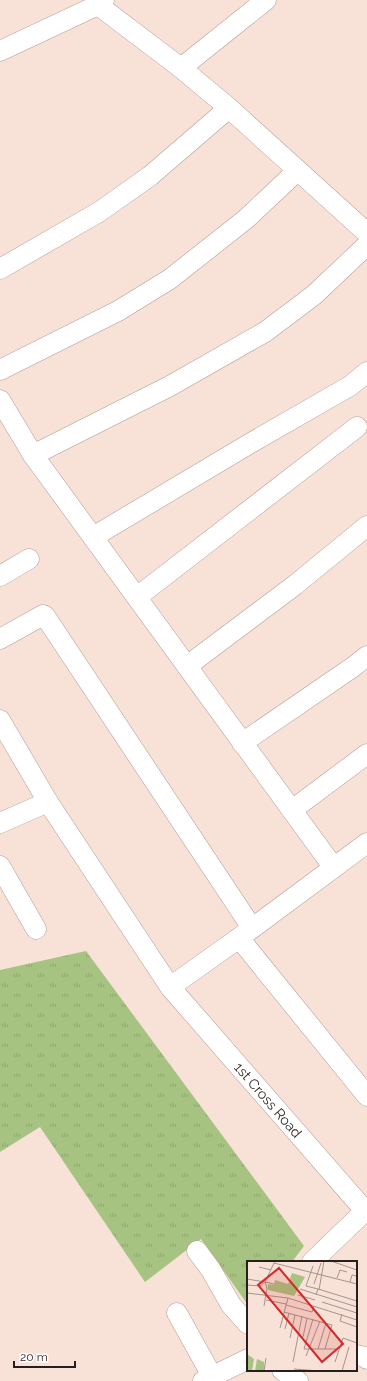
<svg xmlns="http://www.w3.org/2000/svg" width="367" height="1381" font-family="Raleway,sans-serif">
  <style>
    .grass { fill: url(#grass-tufts) }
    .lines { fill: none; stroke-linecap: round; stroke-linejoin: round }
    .minor-casing { stroke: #b19d93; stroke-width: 21 }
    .minor { stroke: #fff; stroke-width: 20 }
    .labels { text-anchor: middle; stroke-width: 4; stroke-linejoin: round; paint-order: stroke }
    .street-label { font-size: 14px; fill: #271f1c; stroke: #fff }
    .inset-road { fill: none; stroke: #a4948d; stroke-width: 1 }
    .view { fill: #d62828; fill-opacity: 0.15; stroke: #d62828; stroke-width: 2 }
    .inset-edge { fill: none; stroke: #271f1c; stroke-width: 2 }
  </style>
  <defs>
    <pattern id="grass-tufts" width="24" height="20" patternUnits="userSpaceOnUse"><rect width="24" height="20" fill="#a6c381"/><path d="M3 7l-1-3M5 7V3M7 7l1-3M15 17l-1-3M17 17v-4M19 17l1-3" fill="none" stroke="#8fa76f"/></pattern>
  </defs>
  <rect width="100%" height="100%" fill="#f8e2d8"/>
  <polygon class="grass" points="86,951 304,1246 292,1262 248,1262 248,1305 201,1239 145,1282 40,1127 0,1152 0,970"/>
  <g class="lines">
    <g class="minor-casing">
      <g id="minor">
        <polyline points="98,5 181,68 229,108 367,233"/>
        <polyline points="0,51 98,5 104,0"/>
        <polyline points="181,68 266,0"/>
        <polyline points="0,269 99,212 150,176 229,108"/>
        <polyline points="0,370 118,311 170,279 246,219 297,171"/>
        <polyline points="0,400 33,455 334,868"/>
        <polyline points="33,455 170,386 265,332 314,295 367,245"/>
        <polyline points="93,537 249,444 350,386 367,372"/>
        <polyline points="0,576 29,559"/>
        <polyline points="137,597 357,427"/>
        <polyline points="0,639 43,615 45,616 252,928"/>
        <polyline points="187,666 295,585 367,526"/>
        <polyline points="0,720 48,802 170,987 367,1213"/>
        <polyline points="242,743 353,667 367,656"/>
        <polyline points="292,810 367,754"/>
        <polyline points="0,823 48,802"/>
        <polyline points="0,866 36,929"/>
        <polyline points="239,938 367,1096"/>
        <polyline points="170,987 239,938 367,843"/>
        <polyline points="197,1251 211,1270 231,1305 248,1324"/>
        <polyline points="312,1262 367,1209"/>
        <polyline points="177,1313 212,1376"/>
        <polyline points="356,1355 365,1357 367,1359"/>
        <polyline points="282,1370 298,1381"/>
        <polyline points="203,1381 248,1359"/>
      </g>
    </g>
    <use href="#minor" class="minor"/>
  </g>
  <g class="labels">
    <g class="street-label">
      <text transform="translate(268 1100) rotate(49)" y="5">1st Cross Road</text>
    </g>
  </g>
  <g transform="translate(247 1261)">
    <rect width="110" height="110" fill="#f8e2d8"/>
    <path d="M45,12L58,16L47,35L21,29V23L27,24L28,19L41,23ZM0,93L7,98L5,110H0ZM10,98L17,101V110H8Z" fill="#a6c381"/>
    <path class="inset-road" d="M84,0L110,9M27,2L110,23M66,5L59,25L71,28L69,34M12,6L24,9M90,17L93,9L100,11M0,18L18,21M103,21L105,14L110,15M67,23L74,2M0,24L13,25L18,21L27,23M53,28L110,46M71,28L110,40M72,29L77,0M0,32L41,37L110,59M51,34L68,39M19,39L39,43M75,41L110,52M39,44L65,51L67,45M17,45L20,27L18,21L28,0M37,51L85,64L78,88M95,53L93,60L110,66M66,58L57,88H90M33,67L41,37M38,68L42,52M56,76L60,57M43,77L48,54M71,88L79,62M59,95L73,60M46,101L55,55M88,101L96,77L110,82M47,108L73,110M17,110L19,97M95,110L102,86"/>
    <path class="view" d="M32,7L96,83L75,101L11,24Z"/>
    <rect width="110" height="110" class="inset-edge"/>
  </g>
  <path d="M14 1361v6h61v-6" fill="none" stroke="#271f1c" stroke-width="2"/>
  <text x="20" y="1361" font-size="12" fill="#271f1c" stroke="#ffffff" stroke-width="3" paint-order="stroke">20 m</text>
</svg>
